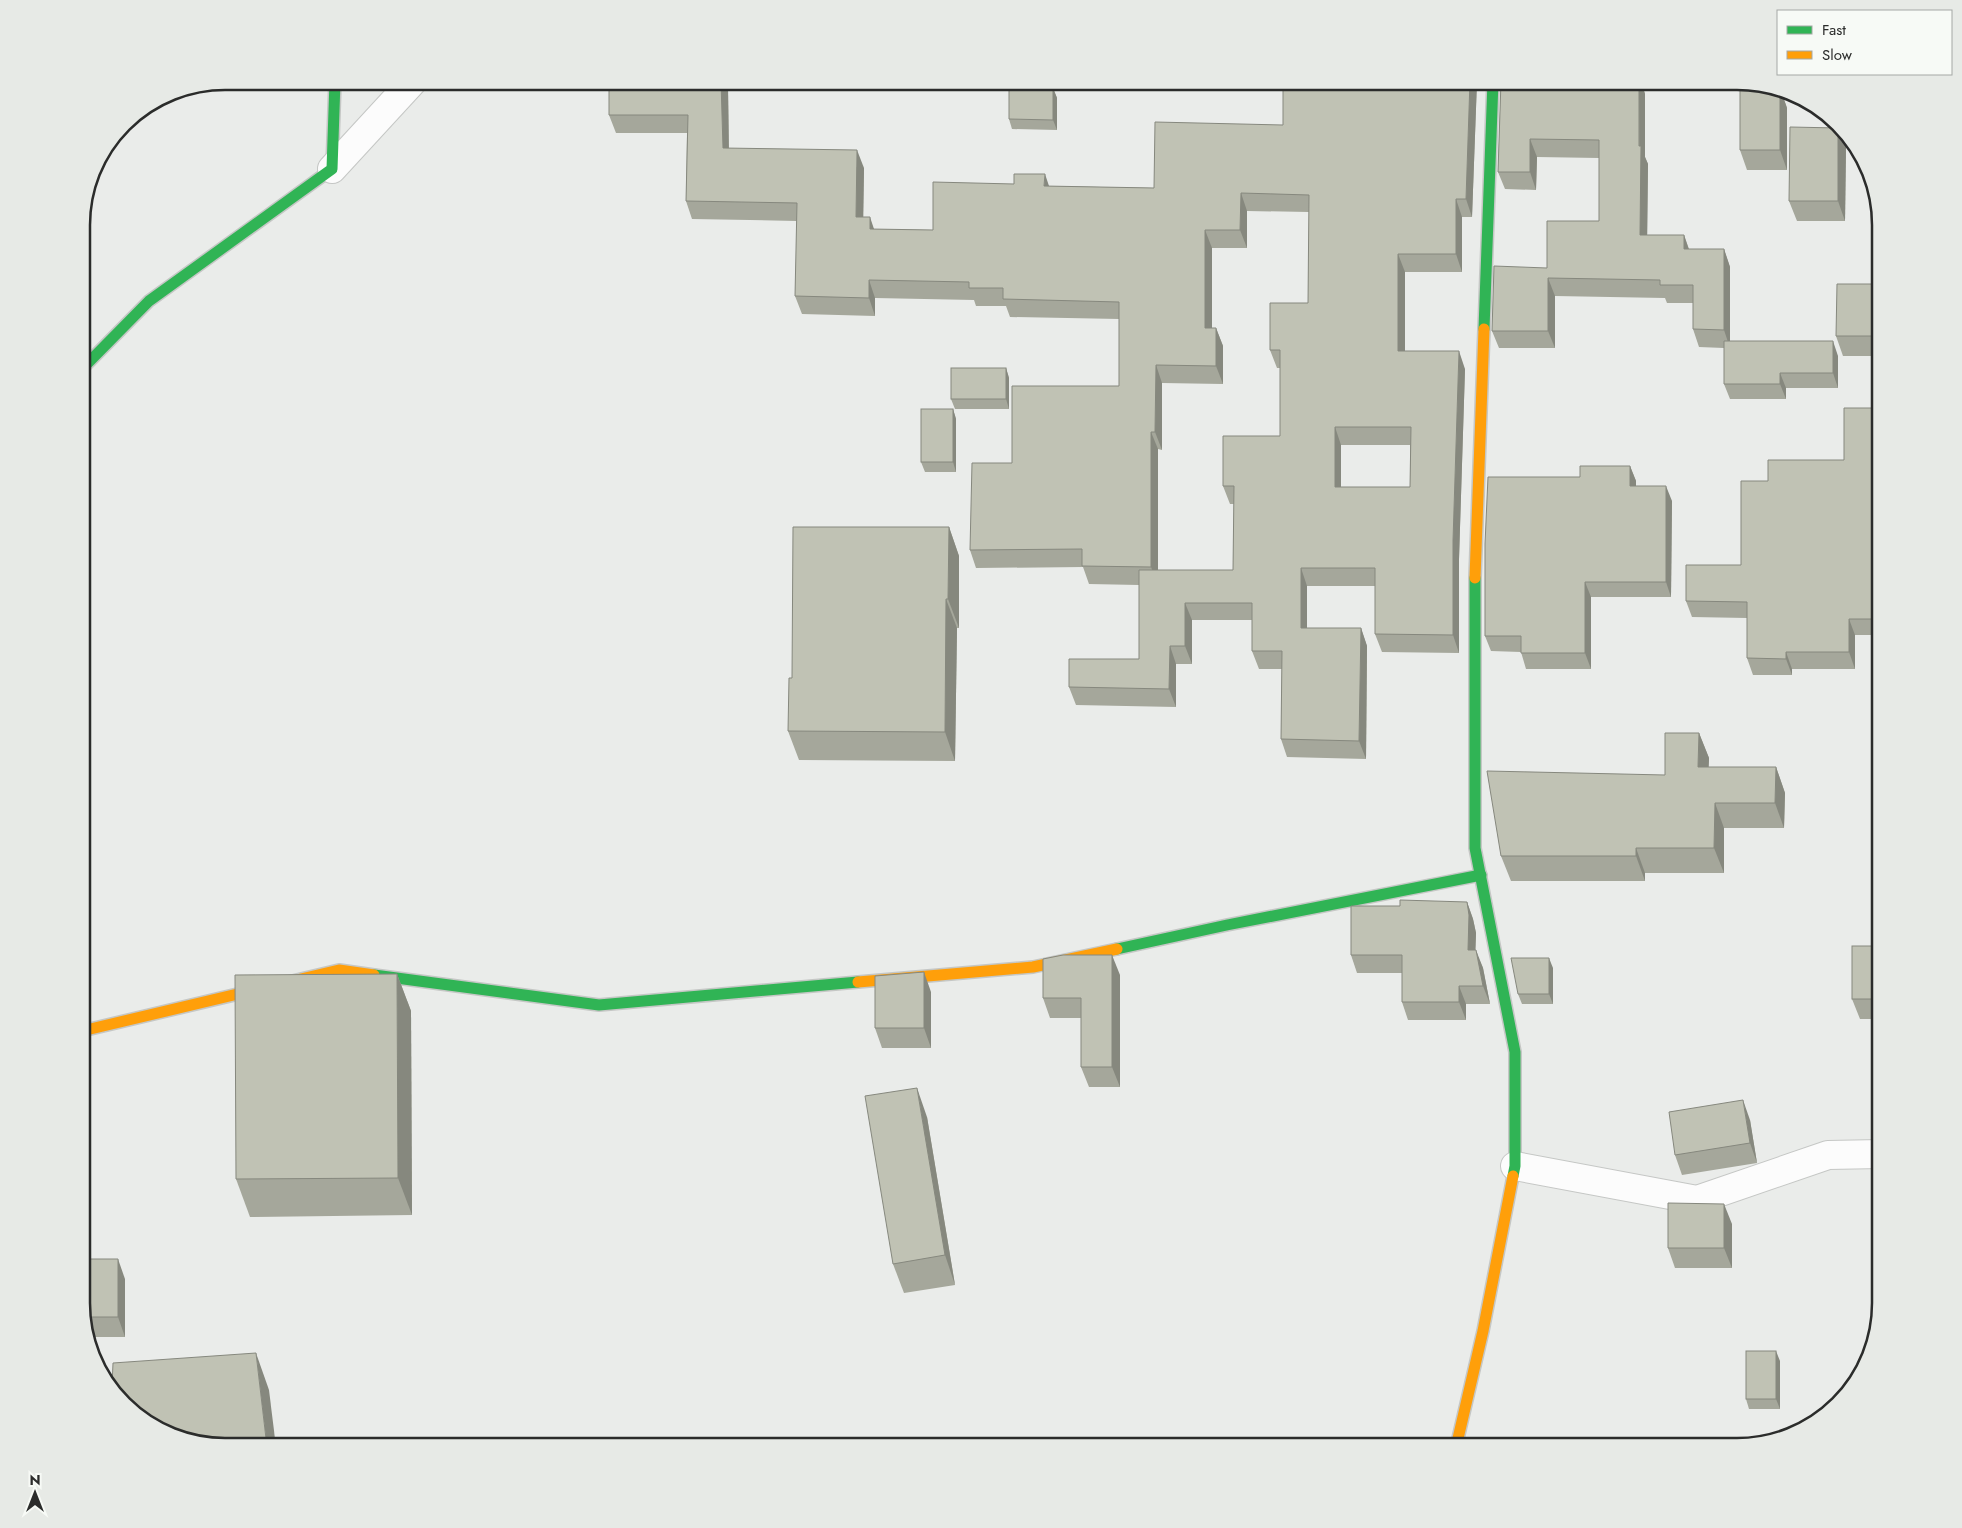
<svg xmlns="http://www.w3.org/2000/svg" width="1962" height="1528" font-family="Jost,sans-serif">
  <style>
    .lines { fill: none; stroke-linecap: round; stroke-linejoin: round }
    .street-casing { stroke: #c5c7c5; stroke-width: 30 }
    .fast-casing { stroke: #c5c7c5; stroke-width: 14 }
    .slow-casing { stroke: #c5c7c5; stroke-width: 14 }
    .street { stroke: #fcfcfc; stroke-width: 28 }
    .fast { stroke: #30b455; stroke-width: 11 }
    .slow { stroke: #ff9f0a; stroke-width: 11 }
    .wall { fill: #a5a79b; fill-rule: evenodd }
    .shaded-wall { fill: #86887e }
    .building { fill: #c0c2b4; stroke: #86887e; fill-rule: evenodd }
    .rim { fill: none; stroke: #2b2c2b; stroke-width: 2.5 }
  </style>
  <rect width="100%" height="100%" fill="#eaecea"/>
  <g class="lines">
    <g class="street-casing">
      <g id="street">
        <polyline points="332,169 413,81"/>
        <polyline points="1515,1166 1697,1200 1828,1155 1881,1154"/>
      </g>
    </g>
    <g class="fast-casing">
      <g id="fast">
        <polyline points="1484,329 1493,81"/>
        <polyline points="82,369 149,301 332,169 335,81"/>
        <polyline points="1475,578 1475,848 1515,1052 1515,1166 1513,1176"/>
        <polyline points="1117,949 1227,925 1481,875"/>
        <polyline points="374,975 599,1005 858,982"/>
      </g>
    </g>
    <g class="slow-casing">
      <g id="slow">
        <polyline points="1475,578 1484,329"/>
        <polyline points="858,982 1033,967 1117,949"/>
        <polyline points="82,1031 339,970 374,975"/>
        <polyline points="1456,1447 1483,1331 1513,1176"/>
      </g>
    </g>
    <use href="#street" class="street"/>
    <use href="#fast" class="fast"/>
    <use href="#slow" class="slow"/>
  </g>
  <g class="wall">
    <path d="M609,81H725L728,88L729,148L864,168L863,217L874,229L933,230L1049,186L1154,188L1283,125L1477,81L1472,217H1462V272H1405V351L1465,369L1459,559V653L1382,652L1375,634V586H1307V628H1361L1367,646L1366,759L1287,757L1281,739L1282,669H1259L1252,651V620H1192V664H1176V707L1076,705L1069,687L1139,659V585L1089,584L1083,567L976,568L970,550L1012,463L1119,386V319L1010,317L1006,306H976L974,300L875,298V316L802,314L795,296L797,221L692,219L686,201L687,133H616L609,115ZM1247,211L1309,212L1308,303L1270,350L1277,368H1280V436L1223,486L1230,504H1234L1233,570H1158V449L1162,450V383L1223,384V346L1216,328H1212V248H1247ZM1341,445H1410V487H1341Z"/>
    <polygon points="1501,81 1641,81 1645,94 1645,157 1648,164 1647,235 1684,235 1689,249 1724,249 1730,267 1730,341 1838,356 1838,388 1786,388 1786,399 1730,399 1724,384 1724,348 1699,347 1693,329 1693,303 1667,303 1665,298 1555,296 1555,348 1499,348 1492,331 1547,268 1599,221 1599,158 1537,157 1536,190 1505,189 1498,172"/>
    <polygon points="1053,88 1057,98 1057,130 1012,129 1009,119"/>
    <polygon points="1780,88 1787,108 1787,170 1747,170 1740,150"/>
    <polygon points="1846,147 1845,221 1797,221 1789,201"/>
    <polygon points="1881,284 1881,356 1843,356 1836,336"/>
    <polygon points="1006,368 1009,378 1009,409 955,409 951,399"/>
    <polygon points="1881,408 1881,635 1855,635 1855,669 1792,669 1792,675 1753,675 1747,658 1747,618 1692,617 1686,601 1741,565 1768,481 1844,460"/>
    <polygon points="953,409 956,419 956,472 925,472 921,462"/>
    <polygon points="1630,466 1636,481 1636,486 1672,501 1671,597 1591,597 1591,669 1526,669 1521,652 1491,651 1485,636 1580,477"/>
    <polygon points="949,527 959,556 959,628 957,628 955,761 799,760 788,731 792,678"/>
    <polygon points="1699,733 1709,758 1708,767 1776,767 1785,793 1784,828 1724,828 1724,873 1645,873 1645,881 1511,881 1501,856 1665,775"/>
    <polygon points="1467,902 1473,919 1476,933 1475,950 1483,968 1490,1004 1466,1004 1466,1020 1408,1020 1402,1002 1402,973 1357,973 1351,955 1400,906"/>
    <polygon points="1881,946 1881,1019 1860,1019 1852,999"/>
    <polygon points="1553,968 1553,1004 1522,1004 1518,994"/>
    <polygon points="397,974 411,1011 412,1215 250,1217 236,1179"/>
    <polygon points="1120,975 1120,1087 1089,1087 1081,1067 1081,1018 1050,1018 1043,998"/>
    <polygon points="931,992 931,1048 882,1048 875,1028"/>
    <polygon points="927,1117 955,1285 904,1293 893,1264"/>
    <polygon points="1750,1120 1757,1163 1682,1175 1675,1155"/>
    <polygon points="1732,1224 1732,1268 1675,1268 1668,1248"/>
    <polygon points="125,1279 125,1337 88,1337 82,1312"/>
    <polygon points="1780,1361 1780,1409 1749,1409 1746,1399"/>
  </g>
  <g class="shaded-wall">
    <polygon points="721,81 725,81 728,88 729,166 723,148"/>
    <polygon points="1470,81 1477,81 1472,217 1466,199"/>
    <polygon points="1639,81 1641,81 1645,94 1645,157 1648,164 1647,253 1640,235"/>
    <polygon points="1053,88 1057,98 1057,130 1053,120"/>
    <polygon points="1780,88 1787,108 1787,170 1780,150"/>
    <polygon points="1838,128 1846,147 1845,221 1838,201"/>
    <polygon points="1530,139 1537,157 1536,190 1530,172"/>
    <polygon points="857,150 864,168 863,235 856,217"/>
    <polygon points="1045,174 1051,192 1044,186"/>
    <polygon points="1241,193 1247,211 1247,248 1240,230"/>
    <polygon points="1456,199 1462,217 1462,272 1456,254"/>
    <polygon points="870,217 876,235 870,229"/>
    <polygon points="1205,230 1212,248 1212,346 1205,328"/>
    <polygon points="1684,235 1690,253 1684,249"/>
    <polygon points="1724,249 1730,267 1730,348 1724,330"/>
    <polygon points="1398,254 1405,272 1405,369 1398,351"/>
    <polygon points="1548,278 1555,296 1555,348 1548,331"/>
    <polygon points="869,280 875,298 875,316 869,298"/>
    <polygon points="1216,328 1223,346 1223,384 1216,366"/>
    <polygon points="1833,341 1838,356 1838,388 1833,373"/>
    <polygon points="1459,351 1465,369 1459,559 1459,653 1453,635 1453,541"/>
    <polygon points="1156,365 1162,383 1162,450 1155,432"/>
    <polygon points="1006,368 1009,378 1009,409 1006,399"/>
    <polygon points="1780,373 1786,388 1786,399 1780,384"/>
    <polygon points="953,409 956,419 956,472 953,462"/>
    <polygon points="1335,427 1341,445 1341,505 1335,487"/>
    <polygon points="1151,432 1158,449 1158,585 1151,567"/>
    <polygon points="1630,466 1636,481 1636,501 1630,486"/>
    <polygon points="1666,486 1672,501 1671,597 1666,582"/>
    <polygon points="949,527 959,556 959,628 948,599"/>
    <polygon points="1301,568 1307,586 1307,646 1301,628"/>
    <polygon points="1585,582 1591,597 1591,669 1585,653"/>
    <polygon points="946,599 957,628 955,761 945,732"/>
    <polygon points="1185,603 1192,620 1192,664 1185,646"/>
    <polygon points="1849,619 1855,635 1855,669 1849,652"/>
    <polygon points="1361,628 1367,646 1366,759 1359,741"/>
    <polygon points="1170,646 1176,664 1176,707 1169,689"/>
    <polygon points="1786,652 1792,669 1792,675 1786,659"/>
    <polygon points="1699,733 1709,758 1708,793 1698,767"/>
    <polygon points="1776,767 1785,793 1784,828 1775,803"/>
    <polygon points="1715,803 1724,828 1724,873 1714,848"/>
    <polygon points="1636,848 1645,873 1645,881 1636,856"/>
    <polygon points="1467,902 1473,919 1476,933 1475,968 1468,950"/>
    <polygon points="1476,950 1483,968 1490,1004 1483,986"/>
    <polygon points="1112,955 1120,975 1120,1087 1112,1067"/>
    <polygon points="1549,958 1553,968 1553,1004 1549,994"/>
    <polygon points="924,972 931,992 931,1048 924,1028"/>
    <polygon points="397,974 411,1011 412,1215 398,1178"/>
    <polygon points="1459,986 1466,1004 1466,1020 1459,1002"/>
    <polygon points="917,1088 927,1117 955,1285 945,1255"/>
    <polygon points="1743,1100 1750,1120 1757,1163 1750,1143"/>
    <polygon points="1724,1204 1732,1224 1732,1268 1724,1248"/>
    <polygon points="118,1259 125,1279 125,1337 118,1317"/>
    <polygon points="1776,1351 1780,1361 1780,1409 1776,1399"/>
    <polygon points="256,1353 269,1390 276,1447 267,1447"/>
  </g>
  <g class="building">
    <path d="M609,81H721L723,148L857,150L856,217H870V229L933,230V182L1014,184V174H1045L1044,186L1154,188L1155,122L1283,125V81H1470L1466,199H1456V254H1398V351H1459L1453,541V635L1375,634V568H1301V628H1361L1359,741L1281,739L1282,651H1252V603H1185V646H1170L1169,689L1069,687V659H1139V570H1233L1234,486H1223V436H1280V350H1270V303H1308L1309,195L1241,193L1240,230H1205V328H1216V366L1156,365L1155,432H1151V567L1082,566V549L970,550L972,463H1012V386H1119V302L1003,299V288H969V282L869,280V298L795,296L797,203L686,201L688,115H609ZM1335,427H1411L1410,487H1335Z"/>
    <polygon points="1501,81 1639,81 1639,146 1641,146 1640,235 1684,235 1684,249 1724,249 1724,330 1693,329 1693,285 1660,285 1660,280 1548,278 1548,331 1492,331 1494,266 1547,268 1547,221 1599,221 1599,140 1530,139 1530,172 1498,172"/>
    <polygon points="1009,87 1053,88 1053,120 1009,119"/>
    <polygon points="1740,87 1780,88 1780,150 1740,150"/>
    <polygon points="1790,127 1838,128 1838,201 1789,201"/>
    <polygon points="1837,284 1881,284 1881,336 1836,336"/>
    <polygon points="1724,341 1833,341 1833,373 1780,373 1780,384 1724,384"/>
    <rect x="951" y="368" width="55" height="31"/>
    <polygon points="1844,408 1881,408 1881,619 1849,619 1849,652 1786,652 1786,659 1747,658 1747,602 1686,601 1686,565 1741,565 1741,481 1768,481 1768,460 1844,460"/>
    <rect x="921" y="409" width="32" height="53"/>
    <polygon points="1580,466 1630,466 1630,486 1666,486 1666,582 1585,582 1585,653 1521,653 1521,636 1485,636 1485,544 1488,477 1580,477"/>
    <polygon points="793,527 949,527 948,599 946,599 945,732 788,731 789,678 792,678"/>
    <polygon points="1665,733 1699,733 1698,767 1776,767 1775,803 1715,803 1714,848 1636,848 1636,856 1501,856 1487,771 1665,775"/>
    <polygon points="1400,900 1467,902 1469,915 1468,950 1476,950 1483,986 1459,986 1459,1002 1402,1002 1402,955 1351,955 1351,906 1400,906"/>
    <rect x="1852" y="946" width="29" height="53"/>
    <polygon points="1063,955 1112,955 1112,1067 1081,1067 1081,998 1043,998 1043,959"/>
    <polygon points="1511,958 1549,958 1549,994 1518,994"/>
    <polygon points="924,972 924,1028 875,1028 875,976"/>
    <polygon points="397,974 398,1178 236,1179 235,975"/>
    <polygon points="917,1088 945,1255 893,1264 865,1096"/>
    <polygon points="1743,1100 1750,1143 1675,1155 1669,1112"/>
    <polygon points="1668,1203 1724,1204 1724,1248 1668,1248"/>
    <polygon points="82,1259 118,1259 118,1317 83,1317 82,1312"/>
    <rect x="1746" y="1351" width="30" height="48"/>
    <polygon points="1869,1352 1872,1352 1869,1358"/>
    <polygon points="256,1353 267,1447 225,1447 178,1439 137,1417 112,1386 113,1363"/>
  </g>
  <path d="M0 0H1962V1528H0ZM225 90H1737A135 135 0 0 1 1872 225V1303A135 135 0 0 1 1737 1438H225A135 135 0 0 1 90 1303V225A135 135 0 0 1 225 90Z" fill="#e7eae6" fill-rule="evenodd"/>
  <path class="rim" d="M225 90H1737A135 135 0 0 1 1872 225V1303A135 135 0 0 1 1737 1438H225A135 135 0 0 1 90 1303V225A135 135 0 0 1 225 90Z"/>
  <rect x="1777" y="10" width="175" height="65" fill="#f7faf6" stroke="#a5a8a5"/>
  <rect x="1787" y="26" width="25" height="8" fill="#30b455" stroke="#a5a8a5"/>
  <text x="1822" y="35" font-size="15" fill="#2b2c2b">Fast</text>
  <rect x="1787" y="51" width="25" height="8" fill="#ff9f0a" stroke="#a5a8a5"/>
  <text x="1822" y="60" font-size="15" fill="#2b2c2b">Slow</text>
  <g transform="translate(35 1493)" stroke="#f7faf6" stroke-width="4" paint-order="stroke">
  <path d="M0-4L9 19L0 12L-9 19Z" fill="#2b2c2b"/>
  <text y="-8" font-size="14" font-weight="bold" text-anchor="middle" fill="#2b2c2b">N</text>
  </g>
</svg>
